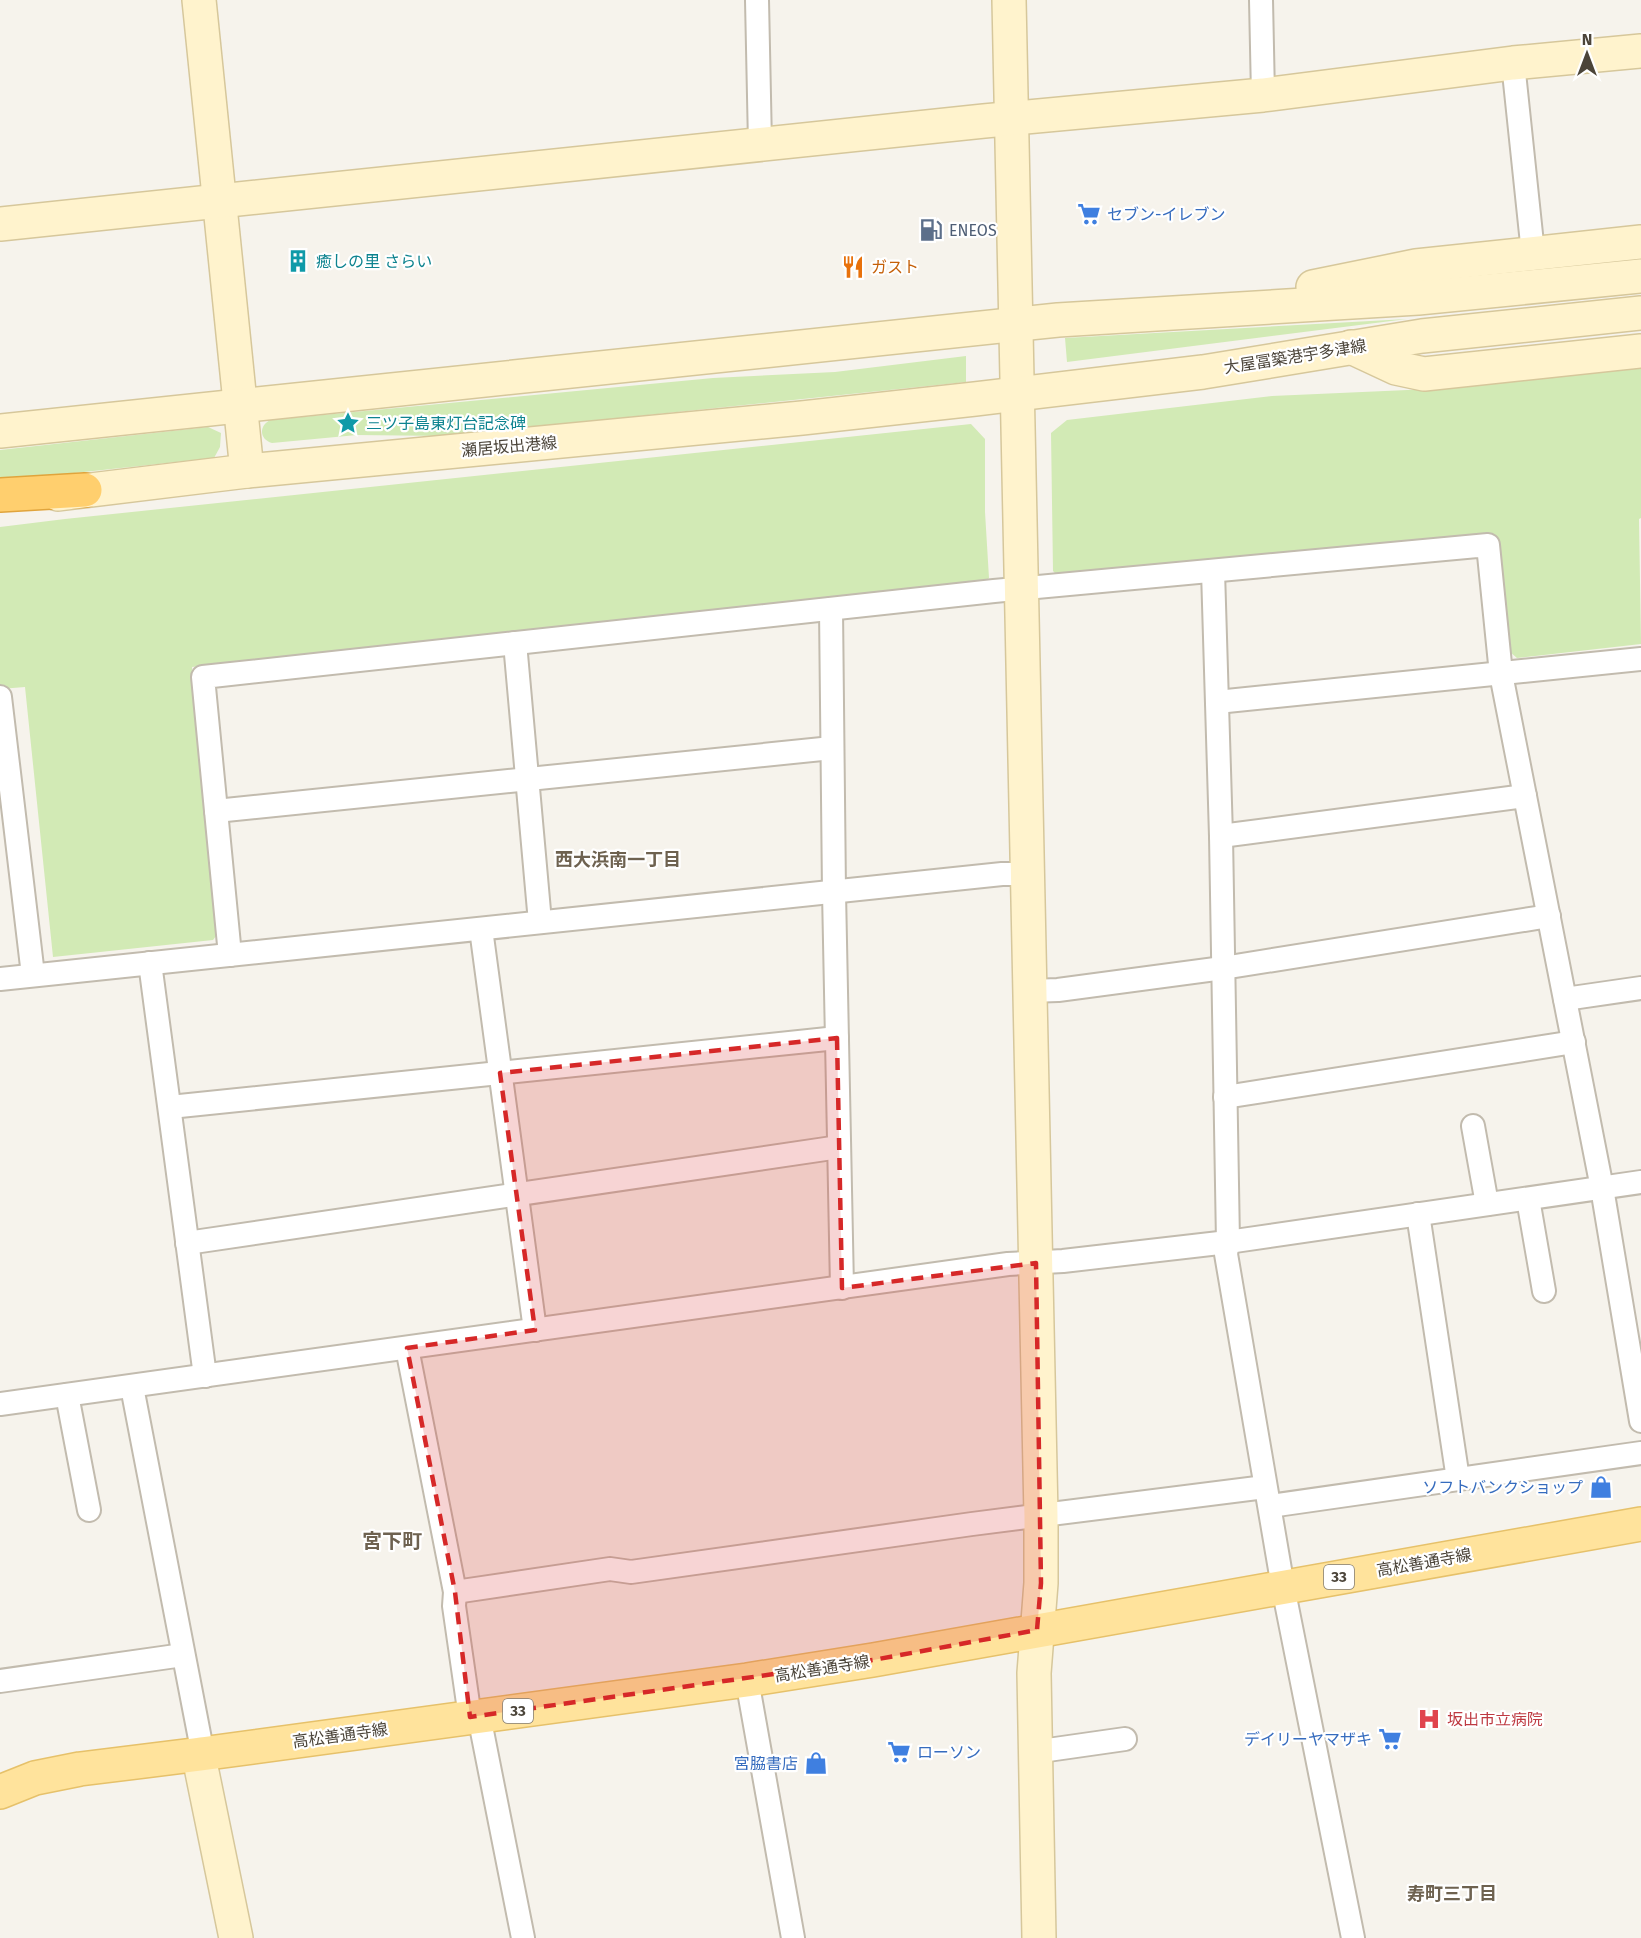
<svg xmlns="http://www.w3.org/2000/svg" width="1641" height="1938" font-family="'Fira Sans','Noto Sans JP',sans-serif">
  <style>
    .green { fill: #d2eab5 }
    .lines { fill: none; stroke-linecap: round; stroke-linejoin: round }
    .street-casing { stroke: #c2bbae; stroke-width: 26 }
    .secondary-casing { stroke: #d6c79b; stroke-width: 36 }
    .primary-casing { stroke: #e6c16a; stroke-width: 36 }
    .highway-casing { stroke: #e0a43c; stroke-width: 36 }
    .street { stroke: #fff; stroke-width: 22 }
    .secondary { stroke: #fff3cd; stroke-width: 33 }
    .primary { stroke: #ffe39c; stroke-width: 33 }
    .highway { stroke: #ffcf6e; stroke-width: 33 }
    .marked { fill: #d62828; fill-opacity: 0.2; stroke: #d62828; stroke-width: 4.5; stroke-dasharray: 12 8; stroke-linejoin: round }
    .labels { text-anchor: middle; stroke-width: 4.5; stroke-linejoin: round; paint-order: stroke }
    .shield { fill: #fff; stroke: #817c74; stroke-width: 1.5 }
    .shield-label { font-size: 15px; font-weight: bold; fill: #4b4439 }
    .shop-label { font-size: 16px; fill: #366cbe; stroke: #fff; text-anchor: end }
    .service-label { font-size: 16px; fill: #4e5e75; stroke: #fff; text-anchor: start }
    .culture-label { font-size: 16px; fill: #0d838f; stroke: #fff; text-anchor: start }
    .food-label { font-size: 16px; fill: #c56008; stroke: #fff; text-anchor: start }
    .street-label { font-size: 16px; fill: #4b4439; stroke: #fff }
    .health-label { font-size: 16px; fill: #be3a42; stroke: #fff; text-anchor: start }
    .neighbourhood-label { font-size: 18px; font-weight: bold; fill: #6e6250; stroke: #fff }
    .quarter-label { font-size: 20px; font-weight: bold; fill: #6e6250; stroke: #fff }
  </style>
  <rect width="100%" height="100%" fill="#f6f3ec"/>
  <g class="green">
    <polygon points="1407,319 1067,362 1065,338"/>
    <path d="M966,356V382L446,436L357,435L272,443C259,439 259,426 270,420L713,378L835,372Z"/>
    <polygon points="1641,367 1641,518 1639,519 1641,644 1517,658 1510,652 1496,535 1059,577 1053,571 1051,433 1067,420 1272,396 1430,389"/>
    <polygon points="971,424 985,439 985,512 989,578 983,584 192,667 219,932 213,940 53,957 25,687 0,689 0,527 65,519"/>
    <polygon points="208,427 221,433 220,447 214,458 0,481 0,450"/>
  </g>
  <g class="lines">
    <g class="street-casing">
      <g id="street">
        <polyline points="757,0 760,144"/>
        <polyline points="1261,0 1263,95"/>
        <polyline points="1513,63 1533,253"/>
        <polyline points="1213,571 1221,836 1228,1242 1226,1254 1283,1587 1353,1938"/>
        <polyline points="831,609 834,892 842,1288"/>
        <polyline points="515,643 540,922"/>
        <polyline points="0,697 33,975"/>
        <polyline points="1217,702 1641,659"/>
        <polyline points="216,811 832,748"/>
        <polyline points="1221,836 1525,796"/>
        <polyline points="481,929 535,1330"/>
        <polyline points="230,955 203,677 994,591 1488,545 1501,674 1602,1188 1641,1421"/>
        <polyline points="150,963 205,1376"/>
        <polyline points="0,979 1002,874 1027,874"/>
        <polyline points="1030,991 1058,990 1223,968 1549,916"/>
        <polyline points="1565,999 1641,988"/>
        <polyline points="1225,1097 1574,1042"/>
        <polyline points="170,1107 837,1038"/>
        <polyline points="1473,1126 1487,1204"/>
        <polyline points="1528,1199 1544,1291"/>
        <polyline points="1418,1214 1458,1479"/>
        <polyline points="187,1243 839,1147"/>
        <polyline points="407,1348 455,1592 454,1606 470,1717"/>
        <polyline points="132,1387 200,1739 201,1754"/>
        <polyline points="67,1395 89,1510"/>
        <polyline points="0,1404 1008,1264 1063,1261 1228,1242 1641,1182"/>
        <polyline points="1270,1506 1641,1453"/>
        <polyline points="455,1592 610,1569 631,1572 972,1524 1265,1487"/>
        <polyline points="747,1680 793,1938"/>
        <polyline points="0,1681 183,1655"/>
        <polyline points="479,1716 523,1938"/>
        <polyline points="1034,1752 1125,1739"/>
      </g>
    </g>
    <g class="secondary-casing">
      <g id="secondary">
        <polyline points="199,0 247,471"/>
        <polyline points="1009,0 1041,1516 1041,1583 1034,1673 1039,1938"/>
        <polyline points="0,224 984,121 1263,95 1513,63 1641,51"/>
        <polyline points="1313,287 1416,266 1641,242"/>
        <polyline points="1351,347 1396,368 1424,374 1641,351"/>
        <polyline points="0,431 1058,320 1418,298 1641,276"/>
        <polyline points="58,494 247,471 802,418 975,399 1203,372 1422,336 1641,313"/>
        <polyline points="201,1754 201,1767 236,1938"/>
      </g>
    </g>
    <g class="primary-casing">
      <polyline id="primary" points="0,1792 35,1778 80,1769 201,1754 747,1680 873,1660 1641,1524"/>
    </g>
    <g class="highway-casing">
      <polyline id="highway" points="0,495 85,490"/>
    </g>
    <use href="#street" class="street"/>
    <use href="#secondary" class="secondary"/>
    <use href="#primary" class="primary"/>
    <use href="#highway" class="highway"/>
  </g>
  <path class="marked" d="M837,1038L842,1288L1036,1263L1041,1583L1037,1630L873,1660L470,1717L455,1592L407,1348L535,1330L500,1073Z"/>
  <defs>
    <g id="supermarket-bare" transform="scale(1.8)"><path d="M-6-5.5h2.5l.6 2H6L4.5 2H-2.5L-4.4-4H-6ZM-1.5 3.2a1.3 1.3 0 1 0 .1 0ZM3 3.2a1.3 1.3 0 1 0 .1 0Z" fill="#3f7fe0" stroke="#fff" stroke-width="2.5" paint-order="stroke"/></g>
    <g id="fuel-bare" transform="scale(1.8)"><path d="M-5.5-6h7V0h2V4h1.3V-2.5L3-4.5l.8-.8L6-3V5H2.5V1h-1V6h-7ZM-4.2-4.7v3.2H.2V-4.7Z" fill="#5c6f8a" stroke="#fff" stroke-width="2.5" paint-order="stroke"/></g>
    <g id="building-bare" transform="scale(1.8)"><path d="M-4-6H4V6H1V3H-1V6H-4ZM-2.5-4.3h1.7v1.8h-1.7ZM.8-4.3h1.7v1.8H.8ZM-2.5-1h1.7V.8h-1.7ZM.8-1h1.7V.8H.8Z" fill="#0f9aa8" stroke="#fff" stroke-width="2.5" paint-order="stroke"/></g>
    <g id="restaurant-bare" transform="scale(1.8)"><path d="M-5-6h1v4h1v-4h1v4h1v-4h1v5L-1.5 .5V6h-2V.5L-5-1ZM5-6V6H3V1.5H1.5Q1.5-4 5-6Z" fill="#e8710a" stroke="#fff" stroke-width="2.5" paint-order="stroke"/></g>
    <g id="sight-bare" transform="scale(1.8)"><path d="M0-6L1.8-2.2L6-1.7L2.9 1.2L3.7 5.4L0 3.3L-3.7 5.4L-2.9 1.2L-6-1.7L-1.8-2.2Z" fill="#0f9aa8" stroke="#fff" stroke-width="2.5" paint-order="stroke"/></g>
    <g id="shop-bare" transform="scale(1.8)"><path d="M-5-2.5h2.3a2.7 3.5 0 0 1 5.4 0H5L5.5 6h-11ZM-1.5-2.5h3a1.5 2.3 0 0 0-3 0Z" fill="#3f7fe0" stroke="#fff" stroke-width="2.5" paint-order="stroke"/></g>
    <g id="hospital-bare" transform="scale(1.8)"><path d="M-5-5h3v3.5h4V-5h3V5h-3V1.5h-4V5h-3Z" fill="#e0444e" stroke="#fff" stroke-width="2.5" paint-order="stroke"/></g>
  </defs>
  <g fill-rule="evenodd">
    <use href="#supermarket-bare" x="1089" y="214"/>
    <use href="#fuel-bare" x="931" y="230"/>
    <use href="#building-bare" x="298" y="261"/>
    <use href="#restaurant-bare" x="853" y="267"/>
    <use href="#sight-bare" x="348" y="423"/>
    <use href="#shop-bare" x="1601" y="1487"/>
    <use href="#hospital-bare" x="1429" y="1719"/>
    <use href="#supermarket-bare" x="1390" y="1739"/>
    <use href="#supermarket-bare" x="899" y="1752"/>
    <use href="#shop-bare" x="816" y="1763"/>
  </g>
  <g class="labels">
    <g class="shield">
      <rect x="1324" y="1565" width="30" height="24" rx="4.5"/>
      <rect x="503" y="1699" width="30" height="24" rx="4.5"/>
    </g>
    <g class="shield-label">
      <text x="1339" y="1582">33</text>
      <text x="518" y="1716">33</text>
    </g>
    <g class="shop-label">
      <text x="1107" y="220" text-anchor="start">セブン-イレブン</text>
      <text x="1583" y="1493">ソフトバンクショップ</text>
      <text x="1372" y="1745">デイリーヤマザキ</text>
      <text x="917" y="1758" text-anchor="start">ローソン</text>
      <text x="798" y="1769">宮脇書店</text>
    </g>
    <g class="service-label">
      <text x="949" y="236">ENEOS</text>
    </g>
    <g class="culture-label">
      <text x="316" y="267">癒しの里 さらい</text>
      <text x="366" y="429">三ツ子島東灯台記念碑</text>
    </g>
    <g class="food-label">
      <text x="871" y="273">ガスト</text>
    </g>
    <g class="street-label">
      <text transform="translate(1295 356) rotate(-9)" y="6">大屋冨築港宇多津線</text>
      <text transform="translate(509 446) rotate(-5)" y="6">瀬居坂出港線</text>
      <text transform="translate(1424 1562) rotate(-10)" y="6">高松善通寺線</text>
      <text transform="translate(822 1668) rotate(-9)" y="6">高松善通寺線</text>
      <text transform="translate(340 1735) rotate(-8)" y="6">高松善通寺線</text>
    </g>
    <g class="health-label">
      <text x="1447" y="1725">坂出市立病院</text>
    </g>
    <g class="neighbourhood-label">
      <text x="618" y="866">西大浜南一丁目</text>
      <text x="1452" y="1900">寿町三丁目</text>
    </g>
    <g class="quarter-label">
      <text x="392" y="1548">宮下町</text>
    </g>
  </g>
  <g transform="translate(1587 54)" stroke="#ffffff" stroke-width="4.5" paint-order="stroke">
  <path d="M0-4.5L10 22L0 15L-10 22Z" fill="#4b4439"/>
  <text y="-9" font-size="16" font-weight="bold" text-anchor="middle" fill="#4b4439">N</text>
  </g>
</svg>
